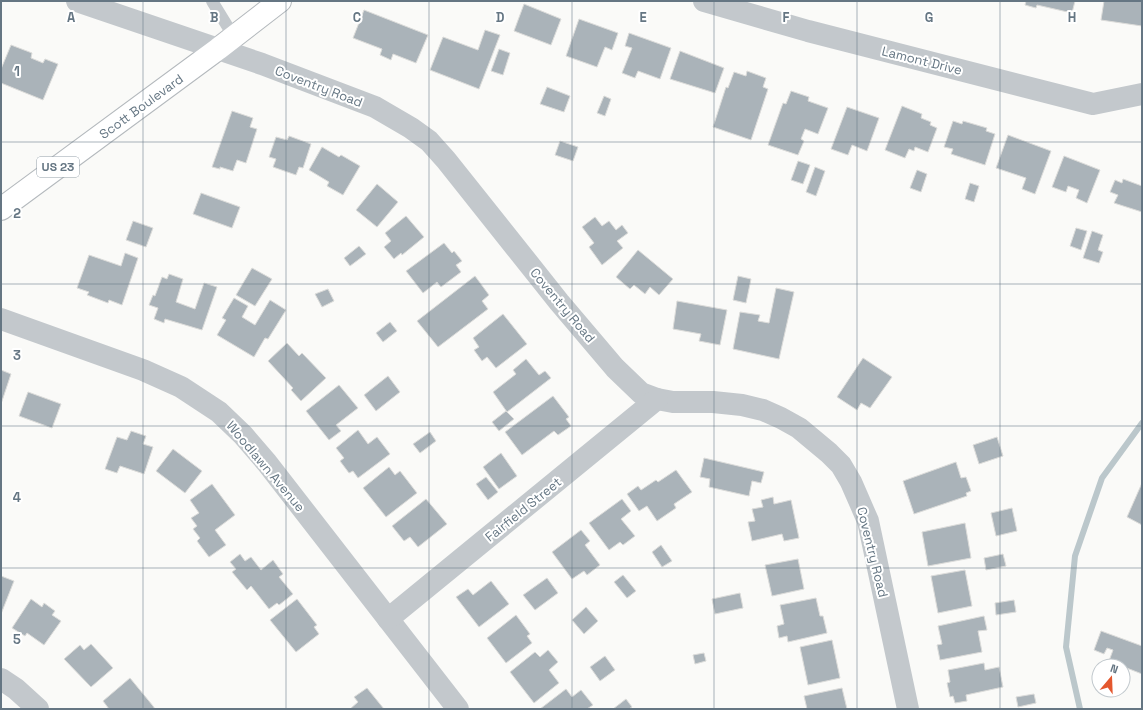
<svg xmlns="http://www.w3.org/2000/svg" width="1143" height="710" font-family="'Space Grotesk',sans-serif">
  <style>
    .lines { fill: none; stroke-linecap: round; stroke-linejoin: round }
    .stream { stroke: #bbc7cb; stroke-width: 6 }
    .building { fill: #aab3b9; stroke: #dcdcda }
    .highway-casing { stroke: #b4b9bd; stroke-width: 24 }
    .lane { stroke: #c3c8cc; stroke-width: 12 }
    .street { stroke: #c3c8cc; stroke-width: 22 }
    .highway { stroke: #fff; stroke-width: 22 }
    .grid { fill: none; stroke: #657683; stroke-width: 1; stroke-opacity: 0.55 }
    .labels { text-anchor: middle; stroke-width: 4; stroke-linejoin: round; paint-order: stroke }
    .shield { fill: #fff; stroke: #939fa8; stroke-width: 1 }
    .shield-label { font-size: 12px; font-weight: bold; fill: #657683 }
    .street-label { font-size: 13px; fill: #657683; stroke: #fff }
    .grid-label { font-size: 13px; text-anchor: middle; font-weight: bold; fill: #657683; stroke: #fff; stroke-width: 4; stroke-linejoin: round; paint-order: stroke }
  </style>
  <rect width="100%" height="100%" fill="#fafaf8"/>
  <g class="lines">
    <polyline class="stream" points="1080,709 1066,647 1075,556 1102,478 1142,423"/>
  </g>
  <g class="building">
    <polygon points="1026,1 1075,1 1072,13 1037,5 1036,8 1025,5"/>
    <polygon points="1104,1 1142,1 1142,26 1101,20"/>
    <polygon points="524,4 561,19 551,45 514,31"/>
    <polygon points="364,10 428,35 416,63 393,54 391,60 380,55 382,49 353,38"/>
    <polygon points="579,19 618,33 612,50 605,47 597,67 566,56"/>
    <polygon points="485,30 500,35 479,89 430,70 443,37 478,50"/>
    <polygon points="629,33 671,48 660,79 638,71 635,78 622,73 632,48 625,46"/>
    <polygon points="11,45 32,53 31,58 43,63 45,59 58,64 43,100 1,83 1,69"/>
    <polygon points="499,49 510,53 503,75 491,71"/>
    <polygon points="680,51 724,68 715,93 670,79"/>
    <polygon points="747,71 766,78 763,87 768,89 751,140 713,127 726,87 728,88 734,72 746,76"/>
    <polygon points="547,87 570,96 564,112 540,104"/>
    <polygon points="791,91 809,97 808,101 828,108 818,134 805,129 801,139 804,141 798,155 768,145 783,103 786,104"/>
    <polygon points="604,96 611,99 605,116 597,113"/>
    <polygon points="902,106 922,114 921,118 931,122 930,125 937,128 928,152 915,147 914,151 909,149 905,158 885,150"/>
    <polygon points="847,107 879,118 867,151 852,145 848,155 831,149"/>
    <polygon points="232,111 253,118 250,127 257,129 246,163 237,160 233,171 220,167 220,169 212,167"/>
    <polygon points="953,121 962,124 963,121 987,128 986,131 995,134 985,165 951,154 953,149 944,147"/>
    <polygon points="1008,135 1051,151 1035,194 1022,189 1026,178 996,168"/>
    <polygon points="289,136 311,144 303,168 299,167 296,175 273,167 276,159 269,157 276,137 287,140"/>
    <polygon points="560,141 578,147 573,161 555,155"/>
    <polygon points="322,147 339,157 341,155 360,166 343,195 327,186 329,182 309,170"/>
    <polygon points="1064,156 1100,170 1087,203 1076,198 1079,190 1068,186 1066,192 1052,187"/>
    <polygon points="798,161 810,165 803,184 791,180"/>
    <polygon points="815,167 825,171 816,196 806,192"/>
    <polygon points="917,170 927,174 921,192 910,188"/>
    <polygon points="1123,179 1142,186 1142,212 1114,203 1118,195 1110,192 1115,180 1122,183"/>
    <polygon points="970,183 979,186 974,202 965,199"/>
    <polygon points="377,184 398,202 377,227 356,210"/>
    <polygon points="201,193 240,207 232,228 193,214"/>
    <polygon points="406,216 424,237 402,255 401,253 394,259 384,247 391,241 385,233"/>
    <polygon points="595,217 602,226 609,221 616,230 622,225 628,233 617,241 623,248 602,265 589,247 594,243 582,227"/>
    <polygon points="133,221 153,228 146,247 126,240"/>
    <polygon points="1076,228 1087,231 1081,250 1070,246"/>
    <polygon points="1092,231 1103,235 1098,250 1103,252 1099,263 1083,258"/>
    <polygon points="444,243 452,253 454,251 462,261 456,265 461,272 441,287 437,282 423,293 406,271"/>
    <polygon points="359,246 366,254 350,266 344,258"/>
    <polygon points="638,250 673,279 659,295 650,287 645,294 634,285 630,289 616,277"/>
    <polygon points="125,253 138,258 122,305 109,300 108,303 87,295 89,292 77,288 89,255 121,266"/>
    <polygon points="252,268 272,279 255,306 236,295"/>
    <polygon points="169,274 183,279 176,302 195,309 204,283 217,287 202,330 165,319 164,323 154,319 158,308 149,305 153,295 155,296 162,277 167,279"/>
    <polygon points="475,276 489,295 482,301 488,309 438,347 417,321"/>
    <polygon points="738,276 751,279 746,303 733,300"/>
    <polygon points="776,288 794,292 779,359 733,349 740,312 760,315 758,321 769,323"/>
    <polygon points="328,289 334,301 322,307 315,294"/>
    <polygon points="234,298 248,306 242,317 255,325 270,300 286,310 268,339 265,338 254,357 217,335 226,320 222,318"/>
    <polygon points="677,301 727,310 720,345 699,341 701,334 673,329"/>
    <polygon points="503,314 527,344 496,368 487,357 482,361 474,350 479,347 473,338"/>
    <polygon points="390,322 397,331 383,342 376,333"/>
    <polygon points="287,343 299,356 302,353 326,378 301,401 291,390 293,388 268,361"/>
    <polygon points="863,358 892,377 870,408 861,403 857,410 837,397"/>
    <polygon points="526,359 539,375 545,371 551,378 507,412 493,392 516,374 513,370"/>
    <polygon points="1,370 11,374 1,404"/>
    <polygon points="388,376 400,392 376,411 364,395"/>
    <polygon points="339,385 358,408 336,425 341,431 329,440 306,411"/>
    <polygon points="28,392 61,404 52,428 19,416"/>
    <polygon points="553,396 569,417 566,419 571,426 558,435 554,431 522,455 505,432"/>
    <polygon points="506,411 514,419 499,431 492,422"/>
    <polygon points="358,430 368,444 377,437 390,454 358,478 353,471 349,473 340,461 344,458 336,448"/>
    <polygon points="131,431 146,436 143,444 153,447 144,474 120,466 117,473 105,469 117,437 127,440"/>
    <polygon points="430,432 436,441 420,453 413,444"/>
    <polygon points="997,437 1003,456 979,464 973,445"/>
    <polygon points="173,449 202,471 185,493 156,471"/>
    <polygon points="501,453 517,476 499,489 483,467"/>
    <polygon points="704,458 764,472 761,483 752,481 749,496 709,487 710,479 700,477"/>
    <polygon points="956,462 961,478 966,477 971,491 966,493 967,496 914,514 903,481"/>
    <polygon points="389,467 395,475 400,471 417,493 386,517 363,488"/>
    <polygon points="676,470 692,492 674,504 676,508 657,521 647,506 639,511 627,494 638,486 641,490 656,480 658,482"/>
    <polygon points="486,477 498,492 488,500 476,484"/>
    <polygon points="1142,483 1142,525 1127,517"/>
    <polygon points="212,484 235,515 215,530 226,545 209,557 197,541 200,538 193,529 197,526 191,518 199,513 190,500"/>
    <polygon points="773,497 774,504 791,500 799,538 784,541 782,534 752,541 748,522 755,521 752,509 763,507 761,500"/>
    <polygon points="426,499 447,524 418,547 410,537 404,541 392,526"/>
    <polygon points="622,499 631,511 621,519 635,536 623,545 620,542 609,550 589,523"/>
    <polygon points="1012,508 1017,531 996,536 991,513"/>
    <polygon points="965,523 971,558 928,566 922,532"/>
    <polygon points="581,530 590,541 585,545 600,565 587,575 584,571 572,579 552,552"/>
    <polygon points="661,545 672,561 662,567 652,552"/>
    <polygon points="240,554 245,561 251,557 261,570 273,560 283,574 279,577 293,594 279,605 277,603 269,609 251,586 247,590 232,572 236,569 230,562"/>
    <polygon points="1003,554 1006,566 986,570 984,558"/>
    <polygon points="798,559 804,589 772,596 765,565"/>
    <polygon points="965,570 972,606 938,613 931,576"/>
    <polygon points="623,575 636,591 627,598 614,582"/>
    <polygon points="1,576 14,581 1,614"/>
    <polygon points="547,578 558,593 535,610 523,595"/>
    <polygon points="491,581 509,604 479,627 456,597 468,589 473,595"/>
    <polygon points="740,593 743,608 715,614 712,599"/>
    <polygon points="816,598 820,616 823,616 827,633 788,642 787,636 779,638 777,626 784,624 780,605"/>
    <polygon points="31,599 42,607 44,603 55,611 52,615 61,621 44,645 27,633 25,636 12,628"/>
    <polygon points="297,599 317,625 314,627 319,634 296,652 270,620"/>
    <polygon points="1014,600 1016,612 996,615 995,603"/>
    <polygon points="586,607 598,621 584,634 572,620"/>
    <polygon points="516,615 530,634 527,636 532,643 506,663 487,638"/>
    <polygon points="984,616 987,630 978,631 982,652 940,660 937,645 942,644 938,626"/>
    <polygon points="1101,631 1142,646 1142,674 1109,661 1113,650 1107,648 1104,654 1094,650"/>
    <polygon points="832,640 840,678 808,685 800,647"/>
    <polygon points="91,644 113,668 91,687 64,659 80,645 84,650"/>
    <polygon points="548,650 558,662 549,670 559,683 534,703 510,672 535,652 540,657"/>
    <polygon points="704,653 706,661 695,664 693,655"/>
    <polygon points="605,656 615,670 600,681 590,667"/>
    <polygon points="984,663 985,670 999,667 1003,687 966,695 967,701 955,703 953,696 950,697 947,683 950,682 948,670"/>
    <polygon points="130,678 153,706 155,709 109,709 103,701"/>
    <polygon points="367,688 384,709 350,709 358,702 354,697"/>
    <polygon points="842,688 847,709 807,709 804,696"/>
    <polygon points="566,689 572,697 581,690 593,705 587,709 540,709"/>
    <polygon points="1034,694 1036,703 1018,707 1016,697"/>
    <polygon points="626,699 632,707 629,709 613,709"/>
  </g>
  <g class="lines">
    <g class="highway-casing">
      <polyline id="highway" points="1,209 218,49 280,1"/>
    </g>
    <polyline class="lane" points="212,1 234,37"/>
    <g class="street">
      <polyline points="77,1 262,64 375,107 411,128 429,141 446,160 559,302 615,368 641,393 657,399 673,402 713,402 742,405 763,410 781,418 799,428 829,453 841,465 851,482 868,521 908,709"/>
      <polyline points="704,1 808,31 1093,104 1142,94"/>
      <polyline points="1,319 143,370 181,387 219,412 243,435 267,463 458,709"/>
      <polyline points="388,619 657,399"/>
      <polyline points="1,679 16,689 38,709"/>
    </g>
    <use href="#highway" class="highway"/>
  </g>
  <path class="grid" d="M143,1V709M286,1V709M429,1V709M572,1V709M714,1V709M857,1V709M1000,1V709M1,142H1142M1,284H1142M1,426H1142M1,568H1142"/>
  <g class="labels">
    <rect class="shield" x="37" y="157" width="42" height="20" rx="3"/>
    <g class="shield-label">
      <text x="58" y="171">US 23</text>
    </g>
    <g class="street-label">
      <text transform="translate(922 60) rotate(14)" y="5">Lamont Drive</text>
      <text transform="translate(319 86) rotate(21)" y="5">Coventry Road</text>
      <text transform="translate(141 106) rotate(-36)" y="5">Scott Boulevard</text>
      <text transform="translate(563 305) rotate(50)" y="5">Coventry Road</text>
      <text transform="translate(266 466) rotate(50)" y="5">Woodlawn Avenue</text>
      <text transform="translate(523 509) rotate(-39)" y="5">Fairfield Street</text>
      <text transform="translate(873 552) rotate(76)" y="5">Coventry Road</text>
    </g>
  </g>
  <g class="grid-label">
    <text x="71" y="22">A</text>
    <text x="214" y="22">B</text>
    <text x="357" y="22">C</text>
    <text x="500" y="22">D</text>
    <text x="643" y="22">E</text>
    <text x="786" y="22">F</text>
    <text x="929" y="22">G</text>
    <text x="1072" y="22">H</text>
    <text x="17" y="76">1</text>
    <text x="17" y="218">2</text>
    <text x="17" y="360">3</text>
    <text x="17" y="502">4</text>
    <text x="17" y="644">5</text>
  </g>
  <rect width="1143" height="710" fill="none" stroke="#657683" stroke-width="4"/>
  <g transform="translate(1111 678) rotate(19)"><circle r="19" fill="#ffffff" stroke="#c1c8cd"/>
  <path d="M0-3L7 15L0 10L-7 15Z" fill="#e4572e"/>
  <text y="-6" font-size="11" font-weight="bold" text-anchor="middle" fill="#657683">N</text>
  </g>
</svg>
